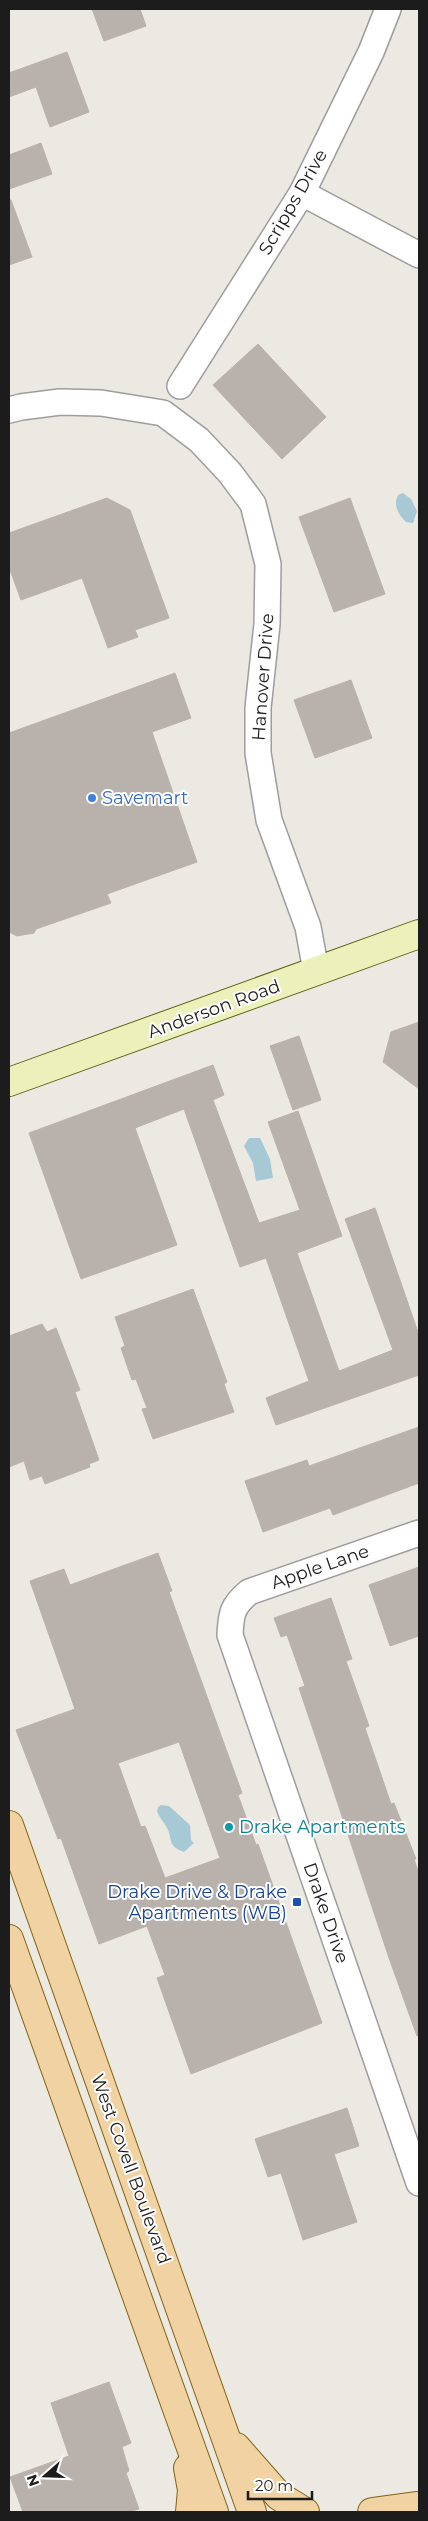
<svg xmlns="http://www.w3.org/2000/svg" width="428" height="2521" font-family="Montserrat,sans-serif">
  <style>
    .water { fill: #a7c8d5 }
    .building { fill: #b9b2ac; stroke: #bcb1a7; fill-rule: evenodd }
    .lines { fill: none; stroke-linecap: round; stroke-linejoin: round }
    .street-casing { stroke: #9d9d9d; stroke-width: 28 }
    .secondary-casing { stroke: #576510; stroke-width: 30 }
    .primary-casing { stroke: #836310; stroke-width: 30 }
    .street { stroke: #fff; stroke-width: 25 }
    .secondary { stroke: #ecf1bb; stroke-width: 28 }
    .primary { stroke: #f1d3a3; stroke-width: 28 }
    .shop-dot { fill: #3f7fe0; stroke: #fff; stroke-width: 2 }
    .culture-dot { fill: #0f9aa8; stroke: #fff; stroke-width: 2 }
    .transit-dot { fill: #1a4fb4; stroke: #fff; stroke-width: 2 }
    .labels { text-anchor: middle; stroke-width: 4; stroke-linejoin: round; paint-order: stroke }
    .street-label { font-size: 18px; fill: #1c1c1c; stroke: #fff }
    .shop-label { font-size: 18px; fill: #366cbe; stroke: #fff; text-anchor: start }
    .culture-label { font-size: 18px; fill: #0d838f; stroke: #fff; text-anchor: start }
    .transit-label { font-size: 18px; fill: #164399; stroke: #fff; text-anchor: end }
  </style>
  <rect width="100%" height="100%" fill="#ece9e2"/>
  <g class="water">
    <path d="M403,493L411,499L417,511L413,523L406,522C398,514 393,506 398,495Z"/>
    <polygon points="249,1138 260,1138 270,1159 273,1178 256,1181 253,1163 244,1146"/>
    <path d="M161,1805L169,1806L190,1825L191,1840L194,1843L184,1852C166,1845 174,1840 166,1826C163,1821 159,1817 157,1811L158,1807Z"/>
  </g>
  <g class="building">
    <polygon points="92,9 140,9 146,26 104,41"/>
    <polygon points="67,52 89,112 50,127 36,87 9,97 9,73"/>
    <polygon points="41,143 52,174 9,189 9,155"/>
    <polygon points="9,200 11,200 32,257 9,265"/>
    <polygon points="258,344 326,417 282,459 213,385"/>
    <polygon points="107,498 130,510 169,618 135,630 138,637 108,648 82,578 21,600 9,567 9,533"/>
    <polygon points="350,498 385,594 334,612 299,517"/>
    <polygon points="175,673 191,718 152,732 197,862 107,894 111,903 36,929 34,933 17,936 9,932 9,733"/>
    <polygon points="351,680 372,738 315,758 294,700"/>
    <polygon points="419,1022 419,1089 383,1062 391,1032"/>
    <polygon points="299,1036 321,1100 293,1110 270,1046"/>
    <polygon points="213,1065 224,1095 213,1100 259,1223 300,1210 268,1122 298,1111 342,1236 297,1253 339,1371 393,1350 345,1219 375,1208 419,1335 419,1375 276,1425 266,1398 309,1381 266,1258 240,1267 184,1109 135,1128 177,1245 81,1279 29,1133"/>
    <polygon points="193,1289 227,1382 224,1384 234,1412 153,1439 142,1409 147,1408 136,1379 132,1380 121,1348 125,1346 115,1317"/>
    <polygon points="42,1324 47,1332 56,1328 80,1390 75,1392 99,1460 89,1464 90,1467 45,1484 42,1476 30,1480 24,1461 9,1467 9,1336"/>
    <polygon points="419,1427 419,1483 333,1515 330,1508 263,1532 245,1481 307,1460 309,1466"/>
    <path d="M158,1553L172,1591L169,1592L242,1793L238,1795L256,1845L258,1844L322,2023L191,2074L157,1978L165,1975L147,1926L99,1944L61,1838L58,1839L16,1730L75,1709L30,1581L64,1569L70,1585ZM179,1742L220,1858L165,1878L145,1826L141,1827L118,1763Z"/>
    <polygon points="419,1567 419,1636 390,1646 369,1585"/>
    <polygon points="331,1598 352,1659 346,1661 369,1726 365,1728 391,1804 394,1803 416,1859 414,1859 419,1874 419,2036 417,2036 389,1958 321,1753 299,1688 305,1686 287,1635 281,1637 274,1618"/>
    <polygon points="347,2108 359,2146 334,2154 357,2222 303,2240 281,2173 268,2177 255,2139"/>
    <polygon points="109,2382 131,2443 122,2447 129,2471 126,2473 139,2509 129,2512 23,2512 10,2477 69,2456 51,2403"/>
  </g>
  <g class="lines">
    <g class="street-casing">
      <g id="street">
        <polyline points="302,193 419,255"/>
        <polyline points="180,386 302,193 371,52 388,9"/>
        <polyline points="9,410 21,407 60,402 101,403 163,413 199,440 230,473 253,504 268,564 267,624 258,708 258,753 269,820 308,927 316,971"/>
        <path d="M419,1533L249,1592C232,1606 231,1614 230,1635L419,2183"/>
      </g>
    </g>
    <g class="secondary-casing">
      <polyline id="secondary" points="9,1082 419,934"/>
    </g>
    <g class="primary-casing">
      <g id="primary">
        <polyline points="9,1825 252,2512"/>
        <polyline points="9,1939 214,2512"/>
        <polyline points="236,2447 279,2496 305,2512"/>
        <polyline points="188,2468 192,2490 190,2512"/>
        <polyline points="372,2512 416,2506"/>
      </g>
    </g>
    <use href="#street" class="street"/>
    <use href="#secondary" class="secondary"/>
    <use href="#primary" class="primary"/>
  </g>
  <circle class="shop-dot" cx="92" cy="798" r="5"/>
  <circle class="culture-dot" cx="229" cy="1827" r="5"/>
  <rect class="transit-dot" x="292" y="1897" width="10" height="10" rx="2.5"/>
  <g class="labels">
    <g class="street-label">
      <text transform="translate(293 202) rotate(-60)" y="6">Scripps Drive</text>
      <text transform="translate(263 677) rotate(-86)" y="6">Hanover Drive</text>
      <text transform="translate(214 1009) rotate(-20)" y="6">Anderson Road</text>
      <text transform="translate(320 1567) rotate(-19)" y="6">Apple Lane</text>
      <text transform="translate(326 1913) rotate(71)" y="6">Drake Drive</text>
      <text transform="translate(131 2169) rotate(70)" y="6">West Covell Boulevard</text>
    </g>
    <g class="shop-label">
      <text x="102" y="804">Savemart</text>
    </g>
    <g class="culture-label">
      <text x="239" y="1833">Drake Apartments</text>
    </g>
    <g class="transit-label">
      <text x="287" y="1898">Drake Drive &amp; Drake<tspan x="287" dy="21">Apartments (WB)</tspan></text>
    </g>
  </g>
  <rect width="428" height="2521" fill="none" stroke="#1c1c1c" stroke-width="20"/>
  <g transform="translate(45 2476) rotate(250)" stroke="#ffffff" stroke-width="4" paint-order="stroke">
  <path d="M0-4L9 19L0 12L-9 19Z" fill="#1c1c1c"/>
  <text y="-8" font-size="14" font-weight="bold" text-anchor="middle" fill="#1c1c1c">N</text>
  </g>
  <path d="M248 2491v8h64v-8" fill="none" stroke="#1c1c1c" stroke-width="2.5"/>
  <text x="255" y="2491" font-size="15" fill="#1c1c1c" stroke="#ffffff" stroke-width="4" paint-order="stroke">20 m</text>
</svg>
